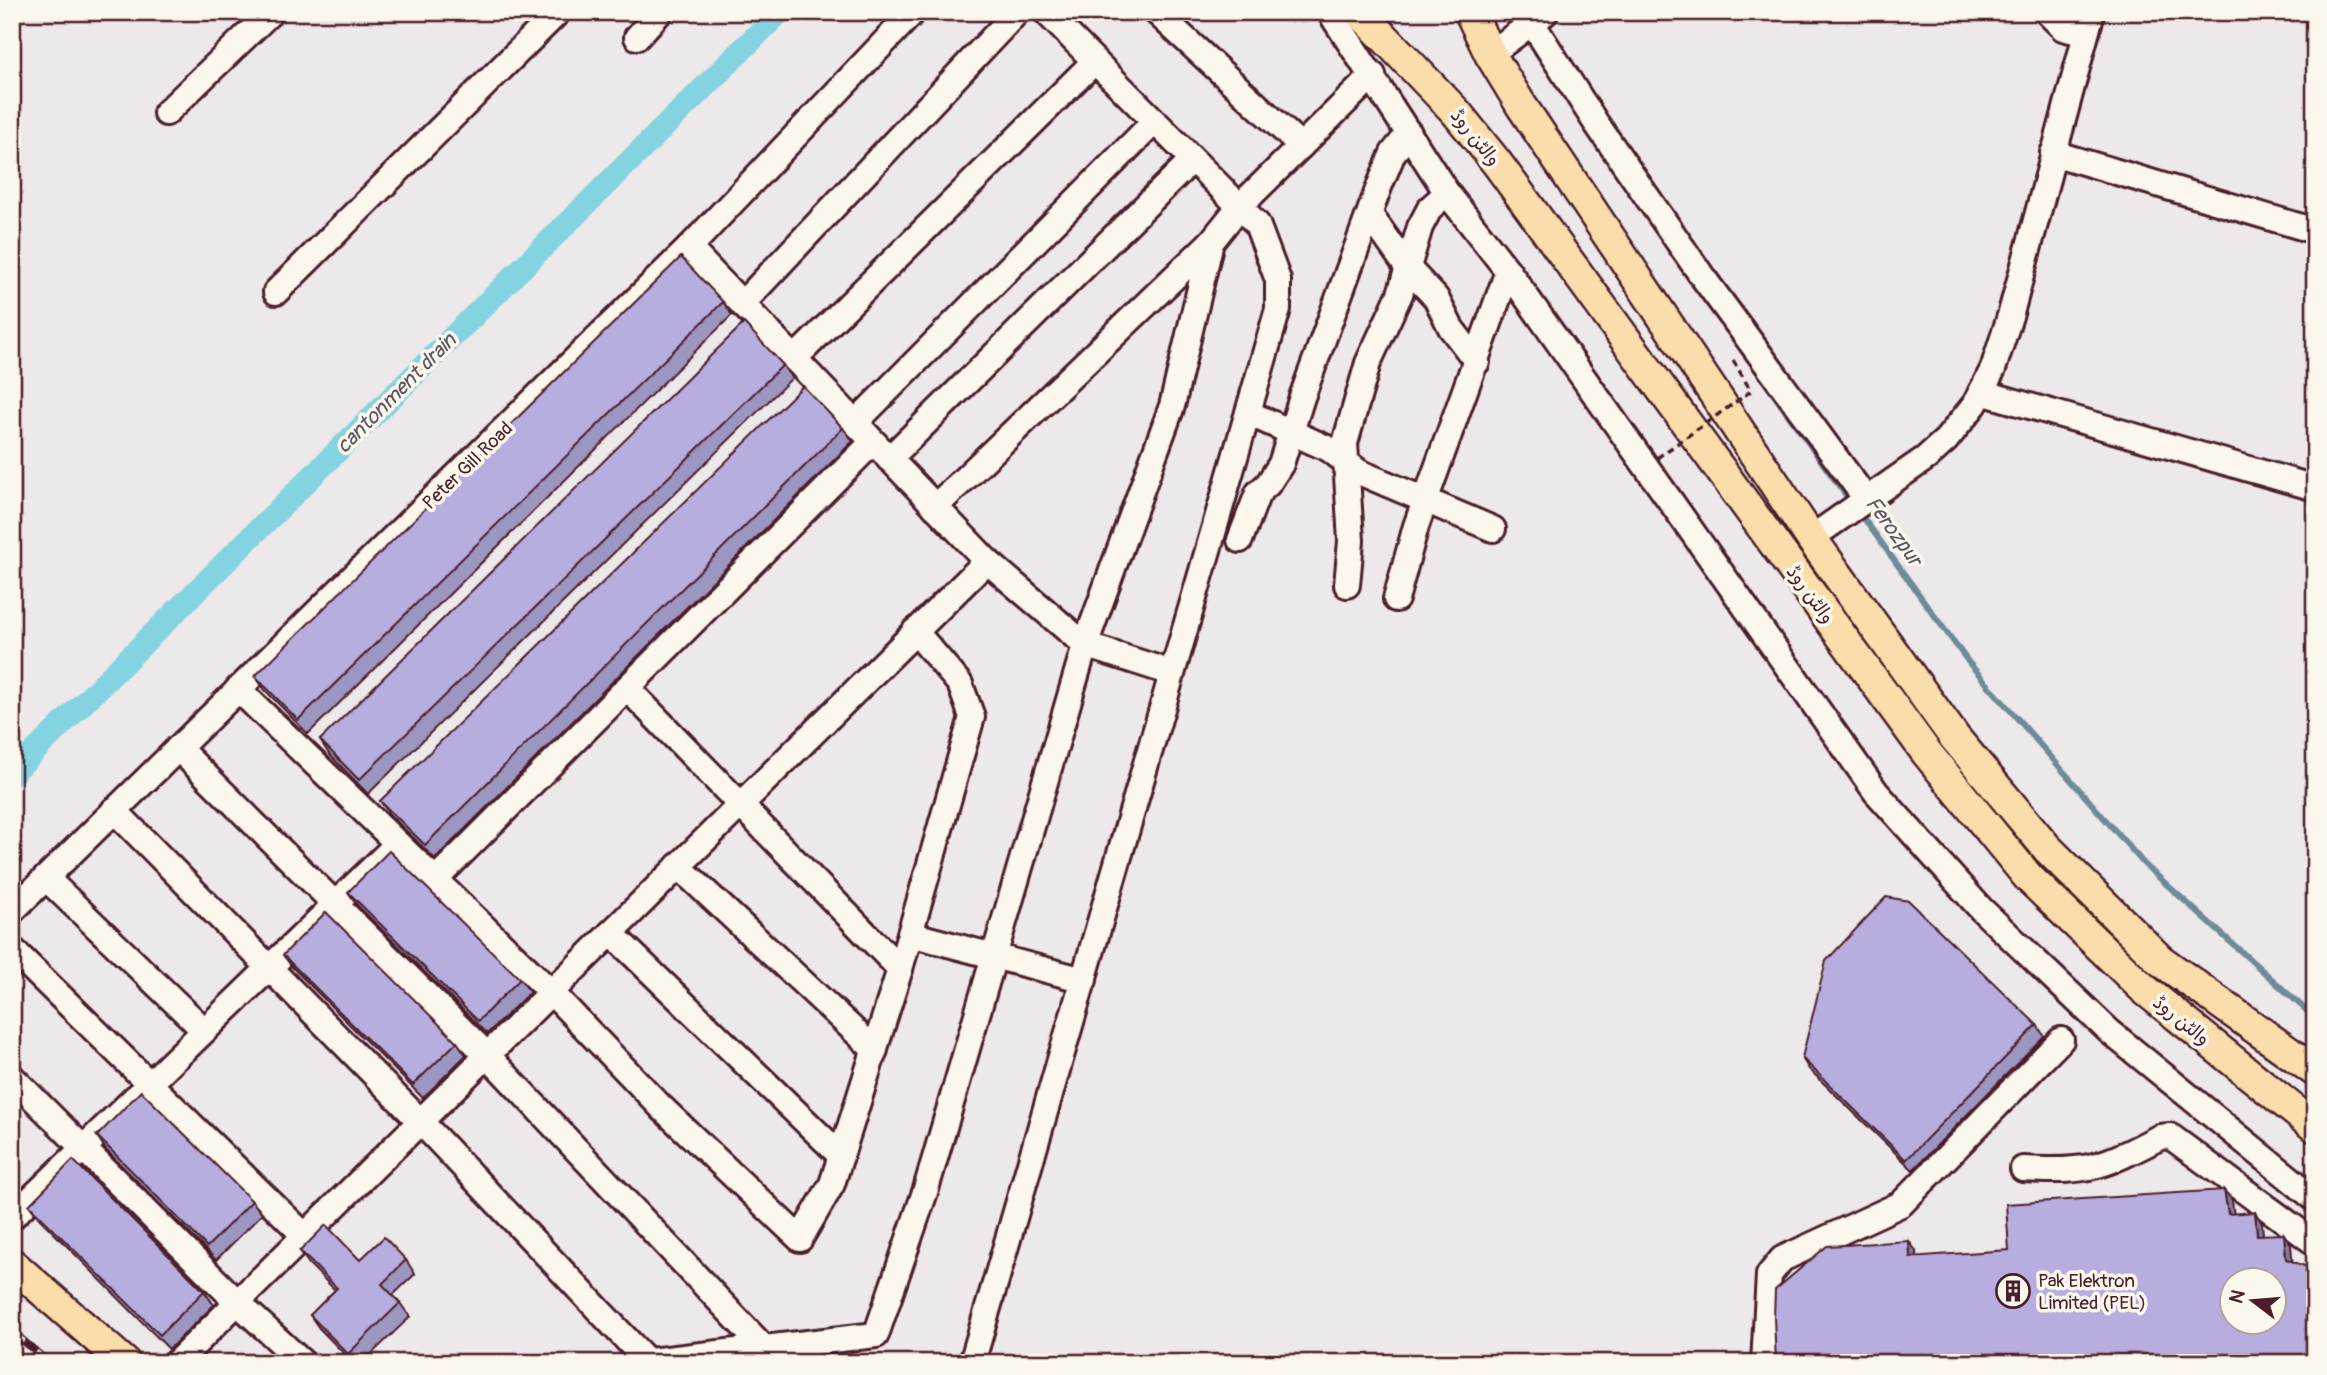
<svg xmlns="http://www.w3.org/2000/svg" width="2327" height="1375" font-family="Pangolin,'Playpen Sans Arabic',sans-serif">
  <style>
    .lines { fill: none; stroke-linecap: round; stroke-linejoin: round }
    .stream { stroke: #6d8b98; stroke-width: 6 }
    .canal { stroke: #84d3e1; stroke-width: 23 }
    .minor-casing { stroke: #4a1f2b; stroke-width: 30 }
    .major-casing { stroke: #4a1f2b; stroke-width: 35 }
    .path { stroke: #4a1f2b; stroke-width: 3.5; stroke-dasharray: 7 5; stroke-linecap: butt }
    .minor { stroke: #fbf7ec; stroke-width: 24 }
    .major { stroke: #faddab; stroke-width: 30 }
    .rail-casing { stroke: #4a1f2b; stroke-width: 8 }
    .rail { stroke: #fbf7ec; stroke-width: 5; stroke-dasharray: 16; stroke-linecap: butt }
    .path-bridge { stroke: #4a1f2b; stroke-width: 3.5; stroke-dasharray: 7 5; stroke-linecap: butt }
    .wall { fill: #9d96c0; stroke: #4a1f2b; stroke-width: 2 }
    .shaded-wall { fill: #807a9c; stroke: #4a1f2b; stroke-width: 2 }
    .building { fill: #b7aedf; stroke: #4a1f2b; stroke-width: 2; fill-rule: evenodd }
    .labels { text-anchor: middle; stroke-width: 7; stroke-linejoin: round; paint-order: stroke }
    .street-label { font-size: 19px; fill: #4a1f2b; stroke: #fbf7ec }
    .poi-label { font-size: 19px; fill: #4a1f2b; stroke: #fbf7ec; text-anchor: start }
    .water-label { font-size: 21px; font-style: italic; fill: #5b5562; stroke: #fbf7ec }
  </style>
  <rect width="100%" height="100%" fill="#ede8e9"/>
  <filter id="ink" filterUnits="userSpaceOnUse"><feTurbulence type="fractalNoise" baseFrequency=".0143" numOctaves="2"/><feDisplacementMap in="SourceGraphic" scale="14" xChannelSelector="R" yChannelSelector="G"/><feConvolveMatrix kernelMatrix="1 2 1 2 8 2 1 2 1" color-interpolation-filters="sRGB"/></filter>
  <g filter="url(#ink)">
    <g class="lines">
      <g class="stream">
        <polyline points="1508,12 1519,28"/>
        <polyline points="1525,37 1549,71"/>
        <polyline points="1744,353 1852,504"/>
        <polyline points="1859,512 1969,663 2145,865 2315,1018"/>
      </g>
      <polyline class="canal" points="12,774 780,12"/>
      <g class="minor-casing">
        <g id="minor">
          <polyline points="1156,12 1301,146"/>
          <polyline points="1330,12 1447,193 1508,271 1876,792 1981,909 2109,1031 2315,1199"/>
          <polyline points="1525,12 1596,123 1702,276 1866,499"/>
          <polyline points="2047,12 2063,28 2085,34"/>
          <polyline points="637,37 660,12"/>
          <polyline points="1490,54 1545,13"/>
          <polyline points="166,113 271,12"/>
          <polyline points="2053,153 2315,231"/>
          <polyline points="1370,215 1407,267 1436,298 1451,328 1477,362"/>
          <polyline points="689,248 987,561 1085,645 1172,673"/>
          <polyline points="276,292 558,12"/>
          <polyline points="742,304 1017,12"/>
          <polyline points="794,359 1094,62"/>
          <polyline points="1981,392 2315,488"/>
          <polyline points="1248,413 1329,449 1359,472 1493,529"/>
          <polyline points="855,423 1154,122"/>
          <polyline points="889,459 1192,160"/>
          <polyline points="935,507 1211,242 1239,207 1373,75"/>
          <polyline points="1811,538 1926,458 1946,440 1975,404 1993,369 2011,313 2092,12"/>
          <polyline points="1240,540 1258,493 1268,484 1281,464 1302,397 1379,187 1393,153 1409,133"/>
          <polyline points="1347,585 1351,541 1345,443 1368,363 1400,294 1420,227 1430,208 1447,193"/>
          <polyline points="1396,599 1416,526 1508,271"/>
          <polyline points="627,688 900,969"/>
          <polyline points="238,689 551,992 662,1108 800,1239 832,1184 900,969 972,717 960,684 915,631"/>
          <polyline points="178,748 487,1055 764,1348"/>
          <polyline points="114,810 420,1121 647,1361"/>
          <polyline points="678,866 875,1050"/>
          <polyline points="46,878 204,1030"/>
          <polyline points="436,879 873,442"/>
          <polyline points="12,911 689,248 913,12"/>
          <polyline points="611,933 841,1156"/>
          <polyline points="910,934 1084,980"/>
          <polyline points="12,949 305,1236"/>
          <polyline points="12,1077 237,1302 303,1363"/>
          <path d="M2023,1169C2089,1173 2102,1167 2160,1137L2170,1136L2315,1243"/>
          <polyline points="12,1217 391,850"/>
          <polyline points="176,1363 987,561"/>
          <polyline points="632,1363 876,1335 926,1189 1085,645 1172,406 1211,242"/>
          <polyline points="972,1363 1278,309 1278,280 1257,224 1046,12"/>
          <polyline points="1764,1363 1769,1275 1782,1259 1901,1204 2061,1040"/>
        </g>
      </g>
      <g class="major-casing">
        <g id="major">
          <polyline points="1360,12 1456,112 1497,163 1926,752 2029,878 2144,989 2315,1127"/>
          <polyline points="1470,12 1490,54 1521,105 1811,538 1955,738 2047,848 2160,960 2315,1071"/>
          <polyline points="12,1264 125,1363"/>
        </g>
      </g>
      <polyline class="path" points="1733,360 1751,391"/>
      <use href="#minor" class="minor"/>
      <use href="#major" class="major"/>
      <g class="rail-casing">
        <polyline id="rail" points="12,1331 49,1363"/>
      </g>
      <use href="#rail" class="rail"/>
      <polyline class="path-bridge" points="1657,458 1751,391"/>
    </g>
    <g class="wall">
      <polygon points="723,302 732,315 308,734 265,690 255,676"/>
      <polygon points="783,365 792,378 368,794 329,754 320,740"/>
      <polygon points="843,428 853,441 435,859 390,815 380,801"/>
      <polygon points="348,892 520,979 530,992 487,1034 358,906"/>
      <polygon points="283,955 457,1042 466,1055 423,1098 293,968"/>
      <polygon points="2037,1025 2044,1036 1913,1170 1809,1069 1802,1058"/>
      <polygon points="97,1136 252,1201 262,1214 216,1260 106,1150"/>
      <polygon points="29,1205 204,1291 214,1305 169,1349 39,1218"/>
      <polygon points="300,1251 360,1260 406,1260 415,1274 393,1295 400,1303 410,1317 362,1363 353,1363 319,1328 310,1315 335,1290 309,1264"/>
    </g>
    <g class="shaded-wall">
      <polygon points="2224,1190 2232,1200 2235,1224 2228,1214"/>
      <polygon points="2255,1212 2262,1223 2264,1245 2257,1235"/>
      <polygon points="2284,1234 2291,1244 2293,1270 2286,1259"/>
      <polygon points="1909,1241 1916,1251 1917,1267 1910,1257"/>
    </g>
    <g class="building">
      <polygon points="681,257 723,302 298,720 255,676"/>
      <polygon points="744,323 783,365 359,780 320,740"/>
      <polygon points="803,386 843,428 425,845 380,801"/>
      <polygon points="389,851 520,979 478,1021 348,892"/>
      <polygon points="1886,897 1909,901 2037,1025 1906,1160 1802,1058 1826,961"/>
      <polygon points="326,912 457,1042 413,1085 283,955"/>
      <polygon points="141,1091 252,1201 207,1247 97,1136"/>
      <polygon points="73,1160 204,1291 160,1335 29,1205"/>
      <path d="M2224,1190L2228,1214L2255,1212L2257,1235L2284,1234L2286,1259L2315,1270V1363H1776L1774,1318L1775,1290L1827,1246L1909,1241L1910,1257L2009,1250L2006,1204ZM2232,1280H2274V1322H2232Z"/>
      <polygon points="326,1225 360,1260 384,1237 406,1260 382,1284 400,1303 348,1354 310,1315 337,1288 300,1251"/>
    </g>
  </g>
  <defs>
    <g id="building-ring" transform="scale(1.75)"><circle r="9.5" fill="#fbf7ec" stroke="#4a1f2b" stroke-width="1.5"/><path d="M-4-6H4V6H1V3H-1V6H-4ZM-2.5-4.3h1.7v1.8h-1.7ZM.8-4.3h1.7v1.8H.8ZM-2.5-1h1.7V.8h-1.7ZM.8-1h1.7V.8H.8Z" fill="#4a1f2b"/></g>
  </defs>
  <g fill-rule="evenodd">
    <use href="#building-ring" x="2013" y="1291"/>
  </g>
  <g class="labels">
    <g class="street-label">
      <text transform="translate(1476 137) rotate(51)" y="7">والٹن روڈ</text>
      <text transform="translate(467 465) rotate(-44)" y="7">Peter Gill Road</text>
      <text transform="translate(1811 594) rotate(54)" y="7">والٹن روڈ</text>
      <text transform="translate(2182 1020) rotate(39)" y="7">والٹن روڈ</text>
    </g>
    <g class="poi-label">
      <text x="2038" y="1287">Pak Elektron<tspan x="2038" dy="22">Limited (PEL)</tspan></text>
    </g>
    <g class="water-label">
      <text transform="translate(396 393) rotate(-45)" y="7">cantonment drain</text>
      <text transform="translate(1894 531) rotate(54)" y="7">Ferozpur</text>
    </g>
  </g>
  <rect width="2327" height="1375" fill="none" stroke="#fbf7ec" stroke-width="42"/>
  <rect x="21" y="21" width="2285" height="1333" fill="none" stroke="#4a1f2b" stroke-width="2.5" filter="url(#ink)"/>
  <g transform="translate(2253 1301) rotate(286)"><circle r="33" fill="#fbf7ec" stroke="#b4a19f" stroke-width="2"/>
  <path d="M0-5L12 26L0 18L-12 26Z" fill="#4a1f2b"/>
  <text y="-10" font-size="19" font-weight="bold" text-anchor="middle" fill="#4a1f2b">N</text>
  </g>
</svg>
